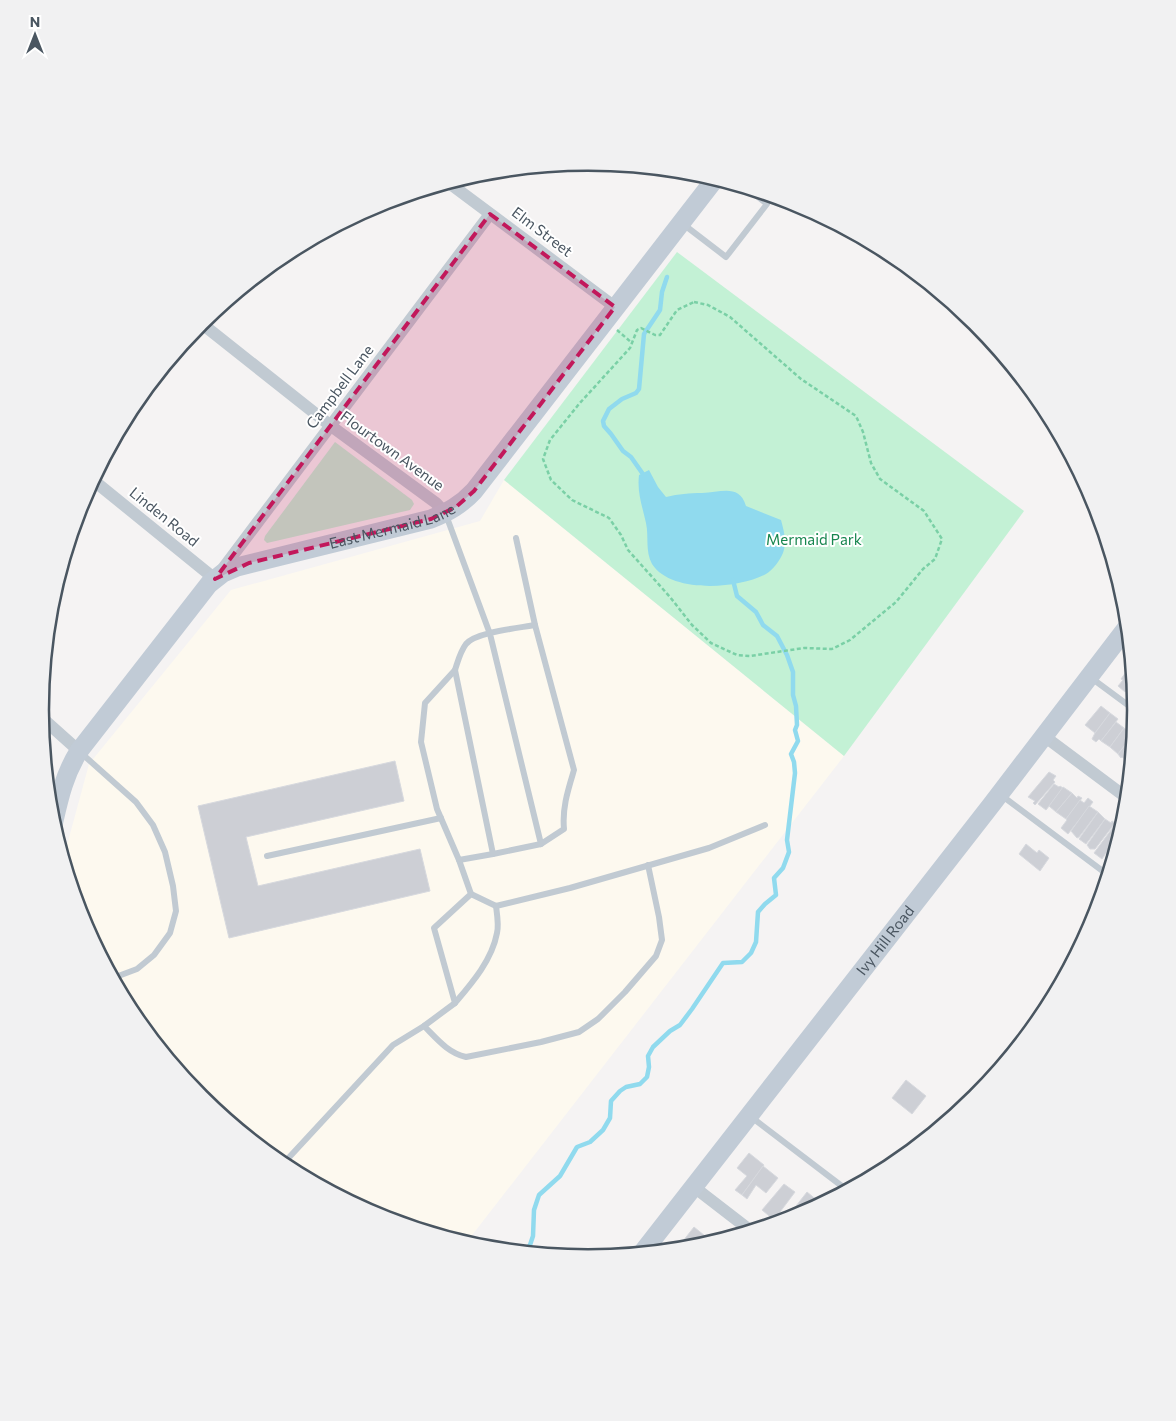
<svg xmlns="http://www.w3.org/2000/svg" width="1176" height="1421" font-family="Commissioner,sans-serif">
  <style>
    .commercial { fill: #fdf9ef }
    .green { fill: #c3f1d5 }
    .water { fill: #90daee }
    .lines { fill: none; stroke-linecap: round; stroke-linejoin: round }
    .stream { stroke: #90daee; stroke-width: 4.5 }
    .building { fill: #cdcfd5; stroke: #d7d9de }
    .path { stroke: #7ad0a6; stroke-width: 2.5; stroke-dasharray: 4 2.5; stroke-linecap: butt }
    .lane { stroke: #c1cad2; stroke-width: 6 }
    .street { stroke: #c1cad2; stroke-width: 12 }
    .secondary { stroke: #c1cbd6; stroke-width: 19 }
    .marked { fill: #c2185b; fill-opacity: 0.2; stroke: #c2185b; stroke-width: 4; stroke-dasharray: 10 6; stroke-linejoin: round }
    .labels { text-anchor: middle; stroke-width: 4; stroke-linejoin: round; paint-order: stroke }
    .street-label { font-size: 15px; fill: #4a5661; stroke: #fff }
    .park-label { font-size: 15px; fill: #17864f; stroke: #fff }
    .rim { fill: none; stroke: #4a5661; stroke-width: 2.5 }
  </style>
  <rect width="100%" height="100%" fill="#f5f3f3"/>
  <polygon class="commercial" points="504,480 844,756 466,1243 378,1217 283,1166 200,1098 132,1015 82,920 63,860 89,764 231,590 480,521"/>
  <g class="green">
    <polygon points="677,252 1024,511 844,756 504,480"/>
    <polygon points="335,442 412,500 414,504 410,510 267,543 264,540 265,536"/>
  </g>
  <path class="water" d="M649,470L658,487L666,497C679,494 689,493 702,493C720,493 739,483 746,506L781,520C784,531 787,542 783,553C780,560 773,570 766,574C739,589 671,594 652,564C645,551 649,537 646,523C642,505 637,493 639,475Z"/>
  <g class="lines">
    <g class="stream">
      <polyline points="645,477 631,457 623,451 611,434 604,426 603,421 609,409 622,399 636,393 639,389 644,334 660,310 662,292 667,277"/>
      <polyline points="496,1249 498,1246 502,1246 512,1251"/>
      <polyline points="524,1252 530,1245 533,1236 534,1210 539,1195 560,1176 577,1147 590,1142 603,1130 610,1118 611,1101 620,1091 626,1087 640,1084 647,1077 649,1067 648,1056 653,1047 670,1031 680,1025 692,1009 723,963 742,962 751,953 756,942 758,912 765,904 776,895 774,878 783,868 789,852 787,840 795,773 794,762 791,754 798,741 795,730 797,725 796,706 793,695 793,672 787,655 777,636 763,625 756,612 737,596 733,580"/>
    </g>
  </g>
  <g class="building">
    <polygon points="1131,665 1133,682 1125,692 1118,686 1123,680 1121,679"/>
    <polygon points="1101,706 1110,713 1095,733 1085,725"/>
    <polygon points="1110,713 1118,719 1101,741 1099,739 1096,742 1092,739 1095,733"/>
    <polygon points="1116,722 1124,728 1110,747 1101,741"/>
    <polygon points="1124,728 1133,735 1118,754 1110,747"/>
    <polygon points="1133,735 1132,753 1126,760 1122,757 1121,758 1118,754"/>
    <polygon points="395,761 404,801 246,837 258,886 420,849 430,891 229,938 198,806"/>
    <polygon points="1049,772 1056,776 1053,780 1055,782 1035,805 1033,803 1035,801 1028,797"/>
    <polygon points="1054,784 1059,787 1060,786 1063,788 1046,810 1038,804"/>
    <polygon points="1063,787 1072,793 1056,812 1049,806"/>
    <polygon points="1072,793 1077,798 1078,796 1082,798 1066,819 1056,812"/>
    <polygon points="1088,798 1093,802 1068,834 1061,828 1067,820 1066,819 1080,800 1084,803"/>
    <polygon points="1089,806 1098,812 1079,837 1077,838 1071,831"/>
    <polygon points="1098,812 1105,819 1086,844 1079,839"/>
    <polygon points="1105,819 1111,823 1112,821 1115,823 1095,849 1090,849 1087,845"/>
    <polygon points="1114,826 1120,833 1102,859 1094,853"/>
    <polygon points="1120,833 1121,834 1113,858 1106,853"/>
    <polygon points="1026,844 1037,853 1039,850 1049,858 1040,871 1019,854"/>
    <polygon points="906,1080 926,1096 912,1114 892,1098"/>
    <polygon points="749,1153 764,1165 742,1195 735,1190 747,1176 737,1168"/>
    <polygon points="763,1166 778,1178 766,1193 756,1185 747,1199 742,1195"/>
    <polygon points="784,1184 795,1192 774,1220 762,1210"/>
    <polygon points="807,1192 818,1201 813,1209 791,1219 789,1215"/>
    <polygon points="694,1227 705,1236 696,1248 676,1250"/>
    <polygon points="705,1236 714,1242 696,1248"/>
  </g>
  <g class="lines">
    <g class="path">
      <polygon points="694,302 708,305 730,317 801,379 856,416 863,432 871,463 880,479 924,511 942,539 935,559 923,569 896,602 850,640 832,649 804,648 750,656 737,655 711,643 692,625 670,597 628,550 621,535 609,518 572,500 551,480 543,459 550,440 579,404 630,348 637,330 641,328 655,335 660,335 677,310"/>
      <polyline points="617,330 632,343"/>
    </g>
    <g class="lane">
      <polyline points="683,224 726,257 767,204 748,189"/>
      <path d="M446,515L490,634L541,844L493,854L455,670C458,661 460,652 466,644C476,632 519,628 535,625L516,538"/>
      <path d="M535,625L574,770C568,790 562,808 564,829L541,844"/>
      <polyline points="455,670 425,703 421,742 437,809 459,860 493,854"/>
      <polyline points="1090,677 1136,711"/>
      <polyline points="80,752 136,802 153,825 165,852 173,886 176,911 170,933 154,955 137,969 113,978"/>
      <polyline points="1001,795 1108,875"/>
      <polyline points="267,856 441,818"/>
      <polyline points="471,894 496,906 570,888 709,848 765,825"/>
      <path d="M455,1003C472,983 492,960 497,933C499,925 497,914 496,906"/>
      <path d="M424,1026C437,1039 448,1053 466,1057L541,1042L579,1032L598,1019L625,992L656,956L662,940L659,917L648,865"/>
      <polyline points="750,1116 847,1190"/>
      <polyline points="282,1165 393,1045 424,1026 455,1003 434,928 471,894 459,860"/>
    </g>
    <g class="street">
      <polyline points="449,183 615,307"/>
      <polyline points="201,323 331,426 436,503 445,513"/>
      <polyline points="93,480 215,579 490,214"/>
      <polyline points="41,717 79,751"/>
      <polyline points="1044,736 1127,798"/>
      <polyline points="694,1187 751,1231"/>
    </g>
    <g class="secondary">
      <path id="s1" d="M53,825C59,799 64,775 79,751L209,584L223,573L237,567L431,519C448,512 461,505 474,491L715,179"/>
      <path id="s2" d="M642,1253L992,804L1128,626"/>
    </g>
  </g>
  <path class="marked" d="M490,214L615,307L474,491L456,507L431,519L249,563L215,579Z"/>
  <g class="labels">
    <g class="street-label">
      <text transform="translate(542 232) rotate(37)" y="5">Elm Street</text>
      <text transform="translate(340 387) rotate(-53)" y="5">Campbell Lane</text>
      <text transform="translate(392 451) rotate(36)" y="5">Flourtown Avenue</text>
      <text transform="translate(164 517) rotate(39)" y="5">Linden Road</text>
      <text dy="5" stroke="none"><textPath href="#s1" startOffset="484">East Mermaid Lane</textPath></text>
      <text dy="5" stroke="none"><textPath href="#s2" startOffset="396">Ivy Hill Road</textPath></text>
    </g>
    <g class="park-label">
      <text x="814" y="545">Mermaid Park</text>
    </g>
  </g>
  <path d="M0 0H1176V1421H0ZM49 710a539 539 0 1 1 1078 0a539 539 0 1 1-1078 0Z" fill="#f1f1f2" fill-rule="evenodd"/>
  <path class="rim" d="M49 710a539 539 0 1 1 1078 0a539 539 0 1 1-1078 0Z"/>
  <g transform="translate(35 35)" stroke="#ffffff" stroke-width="4" paint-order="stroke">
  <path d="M0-4L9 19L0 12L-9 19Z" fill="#4a5661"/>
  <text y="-8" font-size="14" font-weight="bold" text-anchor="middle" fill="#4a5661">N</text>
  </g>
</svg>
